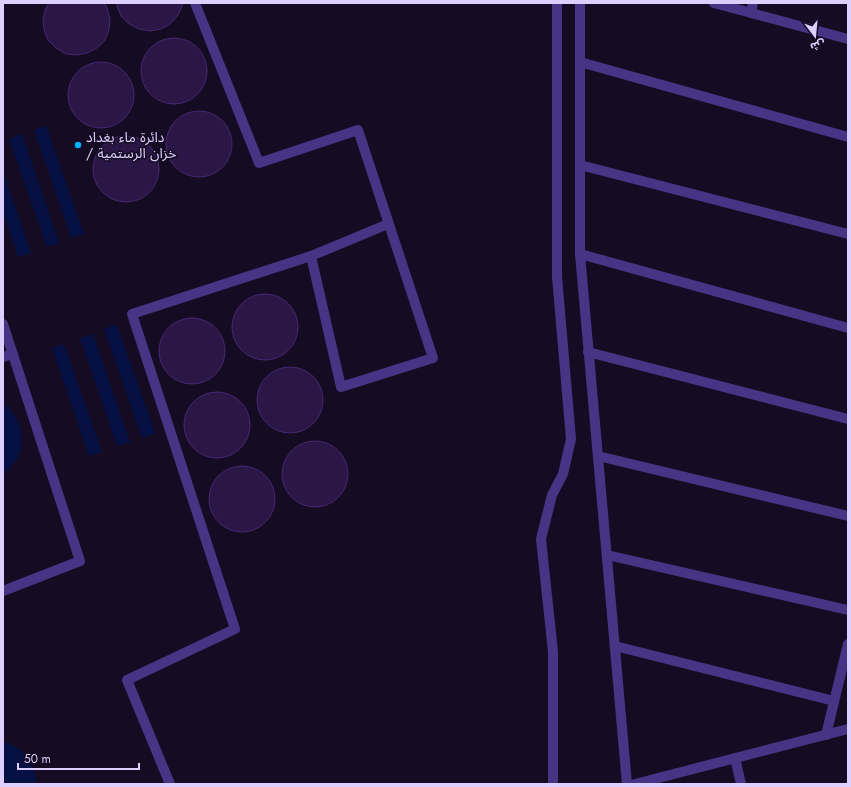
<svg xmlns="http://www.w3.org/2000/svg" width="851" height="787" font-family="Jost,'Noto Sans Arabic',sans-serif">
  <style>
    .water { fill: #061042 }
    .building { fill: #2a1745; stroke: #462873 }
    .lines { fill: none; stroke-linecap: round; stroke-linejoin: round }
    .minor { stroke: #473485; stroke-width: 10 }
    .poi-dot { fill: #00b0fa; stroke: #150c23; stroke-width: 1.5 }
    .labels { text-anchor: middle; stroke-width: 3; stroke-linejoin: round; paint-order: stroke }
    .poi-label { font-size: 14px; fill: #decfff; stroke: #150c23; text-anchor: start }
  </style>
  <rect width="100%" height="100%" fill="#150c23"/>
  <g class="water">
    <polygon points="46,126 84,234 71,238 34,130"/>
    <polygon points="22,134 59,243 47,247 9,139"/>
    <polygon points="3,171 31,253 18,257 3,212"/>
    <polygon points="117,325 155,433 142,438 104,329"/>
    <polygon points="93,334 130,442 117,446 80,338"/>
    <polygon points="64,344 102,452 89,456 52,348"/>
    <path d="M3,404C21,415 26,439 18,457C14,464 9,469 3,474Z"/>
    <path d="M3,742C6,743 9,743 12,745C26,751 37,768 36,784H3Z"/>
  </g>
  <g class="building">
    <polygon points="49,3 104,3 107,8 110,19 109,30 105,40 97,48 87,53 76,55 66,54 56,48 48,40 44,30 43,19 46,8"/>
    <polygon points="117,3 183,3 182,6 178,15 170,24 161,29 150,31 139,29 129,24 121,16 117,6"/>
    <circle cx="174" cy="71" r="33"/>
    <circle cx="101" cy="95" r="33"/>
    <circle cx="199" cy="144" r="33"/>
    <circle cx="126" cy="169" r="33"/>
    <circle cx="265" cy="327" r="33"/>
    <circle cx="192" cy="351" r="33"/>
    <circle cx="290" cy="400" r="33"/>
    <circle cx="217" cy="425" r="33"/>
    <circle cx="315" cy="474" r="33"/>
    <circle cx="242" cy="499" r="33"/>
  </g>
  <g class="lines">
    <g class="minor">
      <polyline points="195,3 259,163 358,130 433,358 341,387 311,256"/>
      <polyline points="580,3 580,254 627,784"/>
      <polyline points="714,3 848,39"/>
      <polyline points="751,13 753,3"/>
      <polyline points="580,62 848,137"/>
      <polyline points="580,165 848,234"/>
      <polyline points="580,254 848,328"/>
      <polyline points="3,324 80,561 3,591"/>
      <polyline points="588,352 848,419"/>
      <polyline points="3,357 13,354"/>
      <polyline points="598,456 848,516"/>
      <polyline points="607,555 848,610"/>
      <polyline points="615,646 834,701"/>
      <polyline points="826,735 848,644"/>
      <polyline points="735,758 741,784"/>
      <polyline points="170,784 127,680 235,629 132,314 311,256 388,224"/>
      <polyline points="553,784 553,652 541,539 552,495 563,474 571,439 557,277 557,3"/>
      <polyline points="635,784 848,729"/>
    </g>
  </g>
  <circle class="poi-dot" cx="78" cy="145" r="4"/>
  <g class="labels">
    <g class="poi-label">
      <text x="86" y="142">دائرة ماء بغداد<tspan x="86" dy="16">/ خزان الرستمية</tspan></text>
    </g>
  </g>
  <rect width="851" height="787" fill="none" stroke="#decfff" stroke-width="8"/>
  <g transform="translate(815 36) rotate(164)" stroke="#150c23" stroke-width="3" paint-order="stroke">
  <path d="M0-3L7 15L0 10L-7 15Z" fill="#decfff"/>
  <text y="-6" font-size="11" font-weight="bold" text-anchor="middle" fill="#decfff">ش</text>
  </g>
  <path d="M18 763v6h121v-6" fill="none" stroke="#decfff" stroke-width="2"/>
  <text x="24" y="763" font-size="12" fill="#decfff" stroke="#150c23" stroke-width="3" paint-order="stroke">50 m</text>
</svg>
